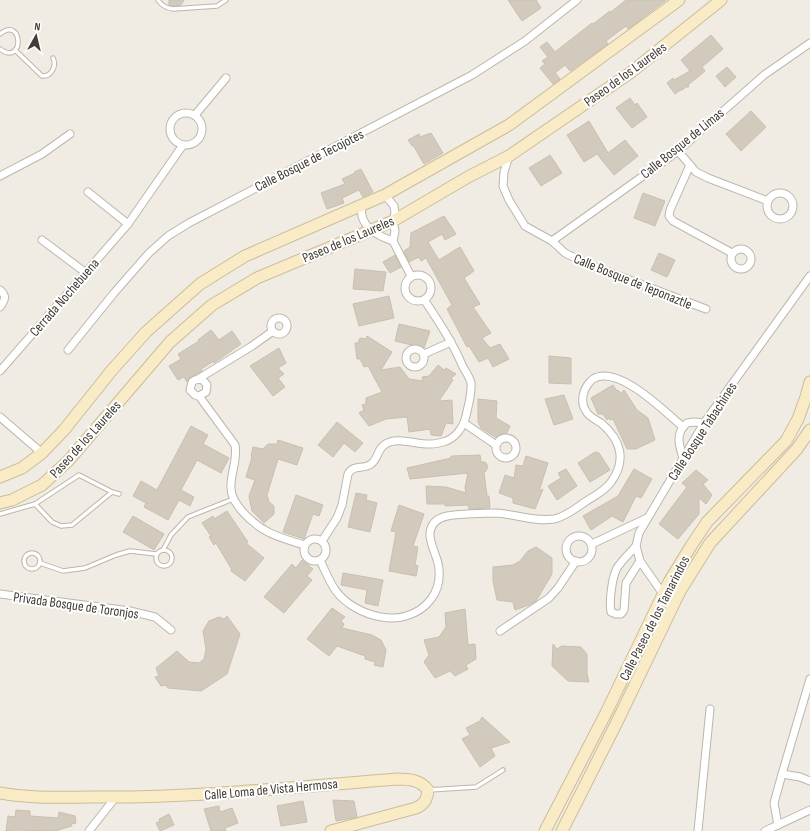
<svg xmlns="http://www.w3.org/2000/svg" width="810" height="831" font-family="'Sofia Sans Condensed',sans-serif">
  <style>
    .building { fill: #d3cabe; stroke: #cabfaf }
    .lines { fill: none; stroke-linecap: round; stroke-linejoin: round }
    .lane-casing { stroke: #bdb6ab; stroke-width: 5.5 }
    .street-casing { stroke: #bdb6ab; stroke-width: 9 }
    .secondary-casing { stroke: #cbbd98; stroke-width: 13 }
    .lane { stroke: #fff; stroke-width: 3.5 }
    .street { stroke: #fff; stroke-width: 7 }
    .secondary { stroke: #f8ebc6; stroke-width: 11 }
    .labels { text-anchor: middle; stroke-width: 4; stroke-linejoin: round; paint-order: stroke }
    .street-label { font-size: 14px; fill: #413c35; stroke: #fff }
  </style>
  <rect width="100%" height="100%" fill="#f0ece4"/>
  <g class="building">
    <polygon points="169,0 184,0 181,5 173,6 169,5"/>
    <polygon points="508,0 536,0 541,8 522,21"/>
    <polygon points="626,0 666,0 628,29 626,26 606,41 608,44 570,71 565,65 555,73 560,79 553,84 540,68 545,64 542,61 548,57 540,47 547,42 555,52 592,23 593,24 610,11 611,12"/>
    <polygon points="711,35 723,49 702,67 705,71 688,85 689,87 685,87 684,89 679,91 675,94 667,83 673,78 674,80 690,71 681,60"/>
    <polygon points="727,67 736,77 725,87 716,76"/>
    <polygon points="630,98 635,105 637,103 647,117 632,128 616,108"/>
    <polygon points="751,111 766,127 741,151 726,134"/>
    <polygon points="589,121 608,153 625,140 638,156 614,175 597,154 584,162 567,135"/>
    <polygon points="431,133 443,153 424,164 413,145 412,146 408,140 419,134 420,137"/>
    <polygon points="550,155 562,173 541,186 529,168"/>
    <polygon points="361,169 373,192 363,197 359,190 342,198 344,203 327,209 321,193 345,184 342,179 355,173 354,172"/>
    <polygon points="643,193 665,201 655,226 634,218"/>
    <polygon points="444,216 456,234 445,240 442,234 428,242 439,260 460,247 474,271 464,278 480,304 473,307 491,333 482,338 490,348 500,344 509,359 493,367 488,358 479,362 469,346 467,347 447,309 452,305 426,258 421,261 419,257 409,262 404,251 410,247 411,233"/>
    <polygon points="659,253 675,260 667,277 651,270"/>
    <polygon points="395,255 401,267 390,273 383,262"/>
    <polygon points="355,269 386,272 383,291 353,289"/>
    <polygon points="389,296 394,318 359,326 353,304"/>
    <polygon points="399,324 430,331 424,348 395,341"/>
    <polygon points="211,330 219,340 232,331 241,344 214,363 214,361 201,369 202,371 189,378 187,382 184,377 178,380 169,366 181,359 178,354 199,341 198,340"/>
    <polygon points="367,336 392,352 381,370 400,367 409,379 423,381 422,377 429,376 438,365 444,370 446,368 456,374 451,378 453,380 439,401 452,400 453,424 446,423 441,436 431,435 430,429 409,432 407,417 386,419 369,426 359,413 364,410 362,405 366,404 366,398 382,392 368,366 364,367 360,359 357,359 355,343 358,343 360,338 366,339"/>
    <polygon points="279,348 286,363 278,368 284,374 278,378 285,387 273,396 250,366"/>
    <polygon points="549,356 571,358 571,384 549,383"/>
    <polygon points="613,385 617,391 618,390 621,393 624,390 637,410 648,418 655,440 636,449 627,449 613,419 610,420 609,418 607,420 603,414 598,414 591,398"/>
    <polygon points="564,395 573,419 554,425 545,399"/>
    <polygon points="478,399 497,401 496,418 510,426 503,442 481,428 478,422"/>
    <polygon points="337,422 363,443 355,452 344,443 333,457 318,445"/>
    <polygon points="191,426 208,435 203,444 229,458 221,473 197,460 181,490 194,497 190,506 179,500 168,520 144,507 146,503 133,496 141,481 157,490"/>
    <polygon points="278,440 303,448 297,465 278,459 267,495 269,502 274,506 274,514 264,523 252,511 249,496 255,480 246,477 252,457 251,456 253,447 263,449 268,444 277,444"/>
    <polygon points="595,452 599,453 610,470 590,482 578,463"/>
    <polygon points="480,455 481,462 485,462 488,466 486,471 484,472 487,496 489,496 490,508 469,509 468,505 445,506 445,504 427,504 426,486 446,487 466,493 465,488 468,473 410,479 407,468 451,458 451,456"/>
    <polygon points="526,456 548,463 539,491 543,489 535,509 513,503 513,498 499,493 505,475 514,478 516,465 523,466"/>
    <polygon points="566,469 577,486 557,500 548,486 561,478 558,473"/>
    <polygon points="634,469 652,479 641,498 636,496 623,522 612,516 591,530 583,516 618,496"/>
    <polygon points="696,470 708,480 703,484 712,495 706,504 699,498 699,514 678,539 659,524 687,487 682,483"/>
    <polygon points="356,493 367,495 366,500 377,503 370,532 348,527"/>
    <polygon points="296,495 323,505 319,516 313,514 304,539 283,532"/>
    <polygon points="399,505 424,514 413,546 418,547 415,565 418,566 416,576 389,571 396,532 391,531"/>
    <polygon points="227,511 248,542 246,543 264,558 245,581 231,571 232,570 216,543 214,545 209,537 211,536 202,523 213,516 214,519"/>
    <polygon points="133,516 164,534 154,550 123,532"/>
    <polygon points="536,547 552,558 552,574 536,601 529,605 515,610 513,602 497,600 493,581 493,567 513,565 520,561 528,551"/>
    <polygon points="302,560 313,569 307,576 312,580 284,613 264,597 292,564 296,568"/>
    <polygon points="343,573 383,580 378,606 365,603 367,590 341,585"/>
    <polygon points="332,608 345,617 341,621 344,624 342,628 372,635 381,640 386,650 383,667 374,665 375,662 365,659 365,656 337,646 329,656 307,639"/>
    <polygon points="465,609 468,645 475,644 476,659 466,665 468,669 455,676 450,671 435,678 424,662 429,655 424,640 439,637 446,627 445,613"/>
    <polygon points="227,616 240,634 227,674 201,691 168,688 165,685 161,686 155,677 159,676 156,668 177,651 189,662 199,663 204,659 206,649 203,631 209,621 219,617 224,619"/>
    <polygon points="553,644 557,649 562,646 581,647 587,654 587,674 589,682 568,681 552,666"/>
    <polygon points="482,717 510,742 491,748 495,756 480,767 462,739 470,735 466,728 480,721"/>
    <polygon points="333,800 354,801 357,817 336,821"/>
    <polygon points="303,801 307,822 281,826 277,806"/>
    <polygon points="219,806 220,812 232,808 238,823 225,828 226,831 211,831 204,809"/>
    <polygon points="16,810 30,811 30,816 58,818 59,812 75,816 76,823 71,824 72,826 58,830 59,831 13,830 13,831 6,831 8,816 15,817"/>
    <polygon points="169,814 174,825 160,831 156,823 160,821 159,819"/>
  </g>
  <g class="lines">
    <g class="lane-casing">
      <g id="lane">
        <path d="M158,0C162,6 166,8 173,9L217,6L226,0"/>
        <path d="M0,34C23,15 25,67 0,49"/>
        <path d="M15,50L42,76C51,77 57,66 53,58"/>
        <polyline points="35,504 52,522 61,526 72,525 112,492"/>
        <polyline points="0,514 35,504 79,475 112,492 119,494"/>
        <circle cx="164" cy="558" r="8"/>
        <polyline points="163,550 171,535 188,517 233,499"/>
        <circle cx="32" cy="561" r="8"/>
        <polyline points="40,563 63,571 85,568 116,555 130,551 156,554"/>
        <polyline points="429,790 476,787 503,770"/>
      </g>
    </g>
    <g class="street-casing">
      <g id="street">
        <circle cx="186" cy="129" r="16"/>
        <polyline points="195,115 226,78"/>
        <polyline points="678,151 696,172 708,178 768,201"/>
        <polyline points="509,156 504,172 503,186 509,200 525,226 552,241 565,253 590,265 706,309"/>
        <polyline points="690,165 670,210 669,216 673,221 732,253"/>
        <polyline points="0,176 42,154 70,134"/>
        <polyline points="88,192 128,224"/>
        <circle cx="780" cy="206" r="13"/>
        <path d="M362,206C358,225 377,236 393,241L395,231L393,221L395,213L394,206L385,195"/>
        <polyline points="42,240 86,273"/>
        <polyline points="393,241 411,276"/>
        <polyline points="552,241 678,151 764,75 810,43"/>
        <circle cx="741" cy="259" r="10"/>
        <circle cx="418" cy="288" r="13"/>
        <path d="M0,290C7,296 5,300 0,307"/>
        <circle cx="279" cy="326" r="8"/>
        <circle cx="415" cy="358" r="9"/>
        <polyline points="68,350 114,293 149,253 168,236 189,223 472,75 525,41 577,0"/>
        <polyline points="424,354 451,342"/>
        <polyline points="0,371 128,224 183,145"/>
        <polyline points="198,379 252,346 273,331"/>
        <path d="M199,396L206,392L207,385L202,379L195,380L192,382L190,390L195,395L199,396L235,445C238,460 230,474 231,488C231,497 236,503 241,510C260,532 277,537 304,545"/>
        <polyline points="0,417 42,453"/>
        <polyline points="464,423 496,445"/>
        <circle cx="506" cy="448" r="10"/>
        <path d="M683,458C679,445 675,433 687,423L694,422L704,423"/>
        <circle cx="579" cy="549" r="13"/>
        <circle cx="315" cy="550" r="11"/>
        <path d="M322,541L337,518L342,505L348,474C353,464 363,470 371,464C378,459 377,451 383,446C395,435 416,445 431,444C434,444 439,443 443,442C455,439 463,428 466,416C468,406 472,394 471,383C470,378 466,372 463,367C453,343 439,322 425,301"/>
        <polyline points="592,544 647,518"/>
        <path d="M636,546C630,553 622,560 617,568C612,577 609,602 611,612L616,614H621L624,610L626,583L640,561"/>
        <path d="M320,560C330,581 334,596 356,608C370,616 390,621 406,616C427,610 441,592 439,570C439,558 429,545 430,533C431,523 438,518 447,516C457,514 486,513 496,513C515,514 534,522 554,519C565,517 576,508 585,502C594,496 605,491 611,482C627,460 621,440 601,423C596,420 588,416 586,411C582,405 582,398 584,392C585,388 589,382 593,379C618,364 664,411 683,427"/>
        <polyline points="0,594 130,611 155,617 171,630"/>
        <polyline points="663,594 640,561 636,546 639,533 704,423 810,276"/>
        <polyline points="500,631 549,598 558,588 576,561"/>
        <polyline points="810,679 782,774 800,777 810,781"/>
        <polyline points="778,825 774,803 782,774"/>
        <polyline points="89,831 115,798"/>
        <polyline points="698,831 710,709"/>
        <polyline points="765,831 810,810"/>
      </g>
    </g>
    <g class="secondary-casing">
      <g id="secondary">
        <polyline points="0,477 22,468 42,453 64,430 112,370 146,332 200,284 245,256 385,195 509,125 679,0"/>
        <polyline points="0,503 12,500 42,485 69,460 170,342 212,305 257,278 393,221 468,177 509,156 630,73 721,0"/>
        <path d="M0,793C31,799 62,797 94,797C195,798 296,787 397,779C410,779 420,780 428,790C427,799 425,804 416,808L331,831"/>
        <polyline points="545,831 606,713 669,582 691,546 707,522 786,441 798,419 806,397 810,382"/>
        <polyline points="562,831 618,720 680,591 710,543 797,449 810,430"/>
      </g>
    </g>
    <use href="#lane" class="lane"/>
    <use href="#street" class="street"/>
    <use href="#secondary" class="secondary"/>
  </g>
  <g class="labels">
    <g class="street-label">
      <text transform="translate(625 74) rotate(-36)" y="5">Paseo de los Laureles</text>
      <text transform="translate(682 143) rotate(-39)" y="5">Calle Bosque de Limas</text>
      <text transform="translate(309 160) rotate(-27)" y="5">Calle Bosque de Tecojotes</text>
      <text transform="translate(348 239) rotate(-23)" y="5">Paseo de los Laureles</text>
      <text transform="translate(633 281) rotate(22)" y="5">Calle Bosque de Teponaztle</text>
      <text transform="translate(64 297) rotate(-49)" y="5">Cerrada Nochebuena</text>
      <text transform="translate(702 431) rotate(-57)" y="5">Calle Bosque Tabachines</text>
      <text transform="translate(85 439) rotate(-48)" y="5">Paseo de los Laureles</text>
      <text transform="translate(76 605) rotate(8)" y="5">Privada Bosque de Toronjos</text>
      <text transform="translate(654 618) rotate(-63)" y="5">Calle Paseo de los Tamarindos</text>
      <text transform="translate(271 789) rotate(-5)" y="5">Calle Loma de Vista Hermosa</text>
    </g>
  </g>
  <g transform="translate(36 36) rotate(8)" stroke="#ffffff" stroke-width="3" paint-order="stroke">
  <path d="M0-3L7 15L0 10L-7 15Z" fill="#413c35"/>
  <text y="-6" font-size="11" font-weight="bold" text-anchor="middle" fill="#413c35">N</text>
  </g>
</svg>
